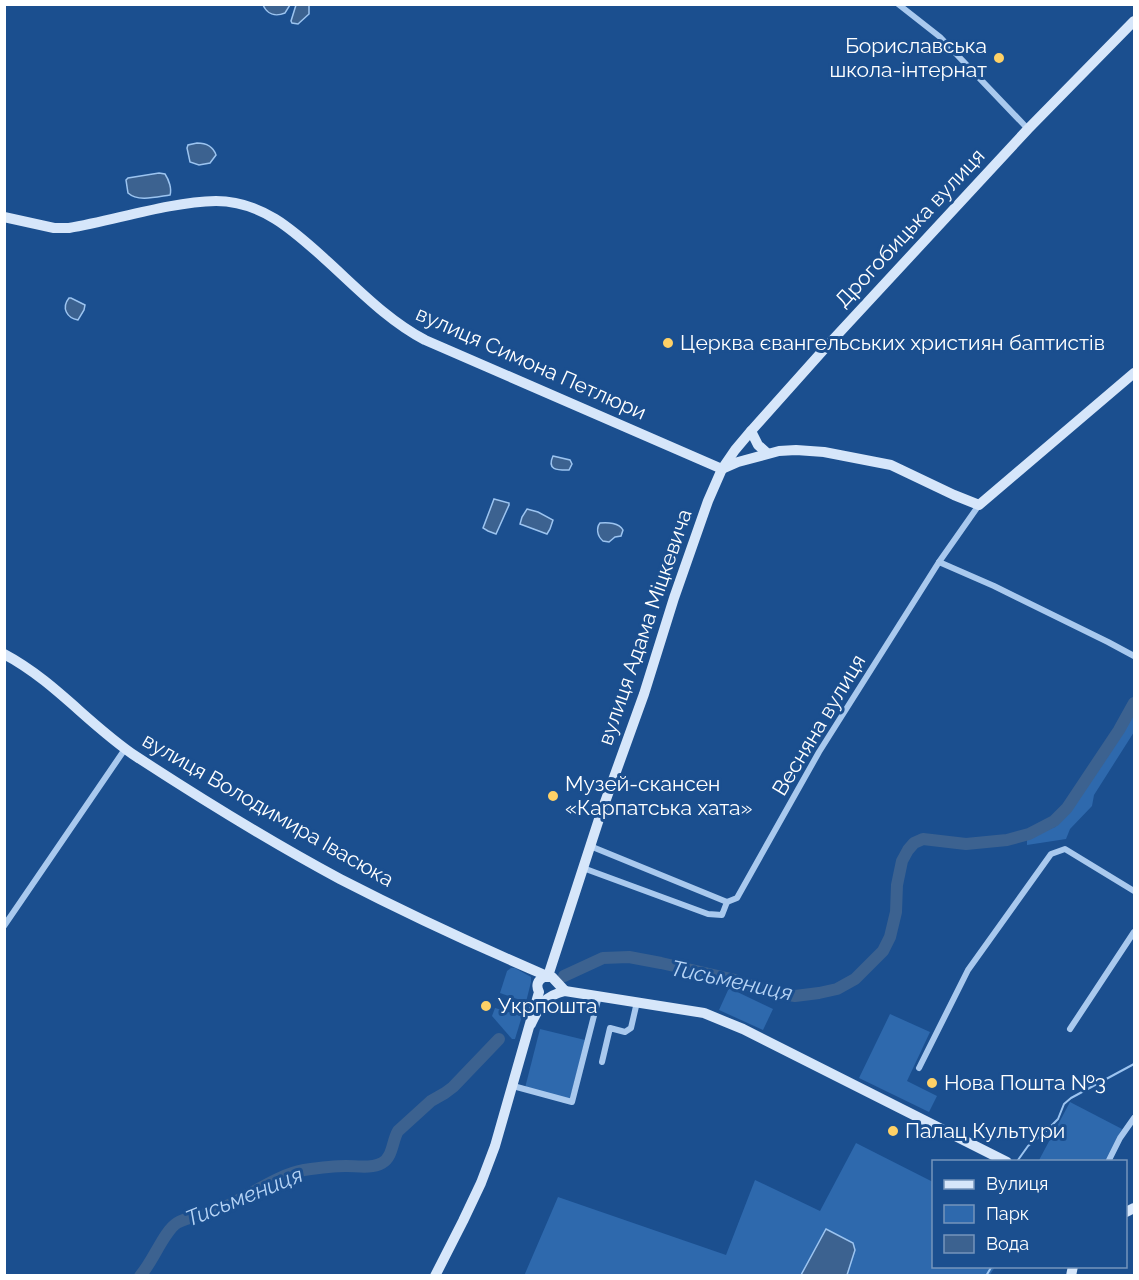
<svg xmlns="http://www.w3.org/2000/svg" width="1139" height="1280" font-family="Raleway,sans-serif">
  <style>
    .green { fill: #2e69ad }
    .water { fill: #3c6290; stroke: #9cc4f0; stroke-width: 1.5 }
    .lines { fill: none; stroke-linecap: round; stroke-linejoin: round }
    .stream { stroke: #9cc4f0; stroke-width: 2 }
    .river { stroke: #3c6290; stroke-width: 12 }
    .street { stroke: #a9c9ee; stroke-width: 6 }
    .secondary { stroke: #d6e6fa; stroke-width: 10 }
    .poi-dot { fill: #ffd166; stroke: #1b4f8f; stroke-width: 2 }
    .labels { text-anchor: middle; stroke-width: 6; stroke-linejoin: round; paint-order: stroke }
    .poi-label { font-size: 21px; fill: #fff; stroke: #1b4f8f; text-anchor: start }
    .street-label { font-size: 21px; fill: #fff; stroke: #1b4f8f }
    .water-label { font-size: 22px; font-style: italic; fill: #b5d3f5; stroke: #1b4f8f }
  </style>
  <rect width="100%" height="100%" fill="#1b4f8f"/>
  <g class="green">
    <polygon points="1134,712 1134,732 1094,795 1092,806 1070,829 1066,839 1027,845 1027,838 1055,827 1071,811 1123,733"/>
    <polygon points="511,968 515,968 531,977 531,982 526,1002 500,993 507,971"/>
    <polygon points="729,988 773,1009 763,1030 719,1010"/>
    <polygon points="495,1008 522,1016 515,1039 512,1039 492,1016"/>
    <polygon points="890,1014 930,1032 907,1081 937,1096 929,1112 859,1078"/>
    <polygon points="540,1029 585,1040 570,1099 525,1088"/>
    <polygon points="1070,1102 1122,1129 1105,1161 1038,1162"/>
    <polygon points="856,1143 933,1182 934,1266 995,1267 989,1276 524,1276 558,1197 726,1255 755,1180 820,1211"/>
  </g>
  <g class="water">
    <path d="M263,5V4L290,5L285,13C275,17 267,14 263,5Z"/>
    <polygon points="296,5 309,5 309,14 298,24 292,23 291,21"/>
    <path d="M197,143C205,143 213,146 216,155L210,163L199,165L190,162L187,148L188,145Z"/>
    <path d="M159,173L165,174C169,180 172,189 170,195C156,197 138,202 128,193L126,180L128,178Z"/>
    <path d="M69,298H71L85,305L84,310L78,320C67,318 61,308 69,298Z"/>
    <path d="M553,456L570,460L572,464L569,470C559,470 546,471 553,456Z"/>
    <polygon points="494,499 509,503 509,505 496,534 488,531 483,528"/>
    <polygon points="527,509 538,512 553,520 550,529 547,534 520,524 522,517"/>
    <path d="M600,523C608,522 619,523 623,530L621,536L615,537L609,542L603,541C597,536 596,528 600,523Z"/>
    <polygon points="826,1229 853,1243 855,1250 847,1275 801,1275"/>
  </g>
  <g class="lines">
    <g class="stream">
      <polyline points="1018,1160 1028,1146 1047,1130 1058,1119 1064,1104 1071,1098 1134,1064"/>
      <polyline points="986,1276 992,1266"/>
    </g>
    <g class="river">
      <polyline points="564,976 603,958 629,957 661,963 731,979 770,992 795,996 819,993 837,989 855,979 883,951 890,937 896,912 897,885 902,861 908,850 914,843 923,839 966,844 1007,840 1029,834 1054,821 1067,808 1119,730 1134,703"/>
      <path d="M140,1276C153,1262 164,1231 177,1223C188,1216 204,1216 216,1211C244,1200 275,1175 304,1170C318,1168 332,1166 346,1166C357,1166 371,1169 382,1163C393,1157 392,1141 398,1131L431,1101L445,1093L453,1087L499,1039"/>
    </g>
    <g class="street">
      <polyline points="898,4 940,37 1028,129"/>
      <polyline points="939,562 994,586 1108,642 1134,656"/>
      <polyline points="590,846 727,902 737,898 819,752 939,562 979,505"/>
      <polyline points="583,868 708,914 722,915 727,902"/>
      <polyline points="4,926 125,749"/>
      <polyline points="1070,1029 1134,932"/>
      <polyline points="602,1062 610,1028 625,1032 631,1028 637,1002"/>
      <polyline points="919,1068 968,970 1051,854 1065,849 1134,891"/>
      <polyline points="513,1086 572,1102 599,996"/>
      <polyline points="1108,1162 1120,1138 1134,1118"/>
    </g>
    <g class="secondary">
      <path d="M4,217L54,228H69C116,220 169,202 216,201C262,201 294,231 326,260C357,288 387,320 425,340L722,469"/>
      <polyline points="751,431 758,445 767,453"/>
      <polyline points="722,469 738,462 779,451 796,450 824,452 891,465 954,495 979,505 1134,373"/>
      <path d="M4,654C55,681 90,726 137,757C203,800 271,842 340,879C408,914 477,946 547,976"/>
      <polyline points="548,976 600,816 644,694 674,598 708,501 722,469 735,450 751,431 827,346 1028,129 1134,21"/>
      <path d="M531,1024C540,1005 544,996 565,991L704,1013L743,1029L1007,1162"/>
      <polyline points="1126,1212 1134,1208"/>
      <path d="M435,1276L463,1221L481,1183L495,1146L539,992C536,986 537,980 544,977H552L565,991"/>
      <polyline points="1071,1276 1073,1266"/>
    </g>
  </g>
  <g class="poi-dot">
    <circle cx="999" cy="58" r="6"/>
    <circle cx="668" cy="343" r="6"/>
    <circle cx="553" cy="796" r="6"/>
    <circle cx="486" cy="1006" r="6"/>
    <circle cx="932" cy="1083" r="6"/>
    <circle cx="893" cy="1131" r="6"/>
  </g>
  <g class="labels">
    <g class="poi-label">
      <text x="987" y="53" text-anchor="end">Бориславська<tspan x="987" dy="24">школа-інтернат</tspan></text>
      <text x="680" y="350">Церква євангельських християн баптистів</text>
      <text x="565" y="791">Музей-скансен<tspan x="565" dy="24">«Карпатська хата»</tspan></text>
      <text x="498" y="1013">Укрпошта</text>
      <text x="944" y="1090">Нова Пошта №3</text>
      <text x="905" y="1138">Палац Культури</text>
    </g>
    <g class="street-label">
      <text transform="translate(910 228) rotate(-47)" y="7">Дрогобицька вулиця</text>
      <text transform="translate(531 363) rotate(24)" y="7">вулиця Симона Петлюри</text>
      <text transform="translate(645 627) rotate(-71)" y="7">вулиця Адама Міцкевича</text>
      <text transform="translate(819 725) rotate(-59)" y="7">Весняна вулиця</text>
      <text transform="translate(268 810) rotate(30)" y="7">вулиця Володимира Івасюка</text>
    </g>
    <g class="water-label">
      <text transform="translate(732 980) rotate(12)" y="8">Тисьмениця</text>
      <text transform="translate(244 1196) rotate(-22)" y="8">Тисьмениця</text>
    </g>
  </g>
  <rect width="1139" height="1280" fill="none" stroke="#ffffff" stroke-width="12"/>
  <rect x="932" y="1160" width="195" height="108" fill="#1b4f8f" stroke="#7695bc" stroke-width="1.5"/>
  <rect x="944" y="1180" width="30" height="9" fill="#d6e6fa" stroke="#7695bc" stroke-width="1.5"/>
  <text x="986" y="1190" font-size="18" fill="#ffffff">Вулиця</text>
  <rect x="944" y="1205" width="30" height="18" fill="#2e69ad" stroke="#7695bc" stroke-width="1.5"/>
  <text x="986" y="1220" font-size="18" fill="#ffffff">Парк</text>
  <rect x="944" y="1235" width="30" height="18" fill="#3c6290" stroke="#7695bc" stroke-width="1.5"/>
  <text x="986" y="1250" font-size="18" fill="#ffffff">Вода</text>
</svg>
